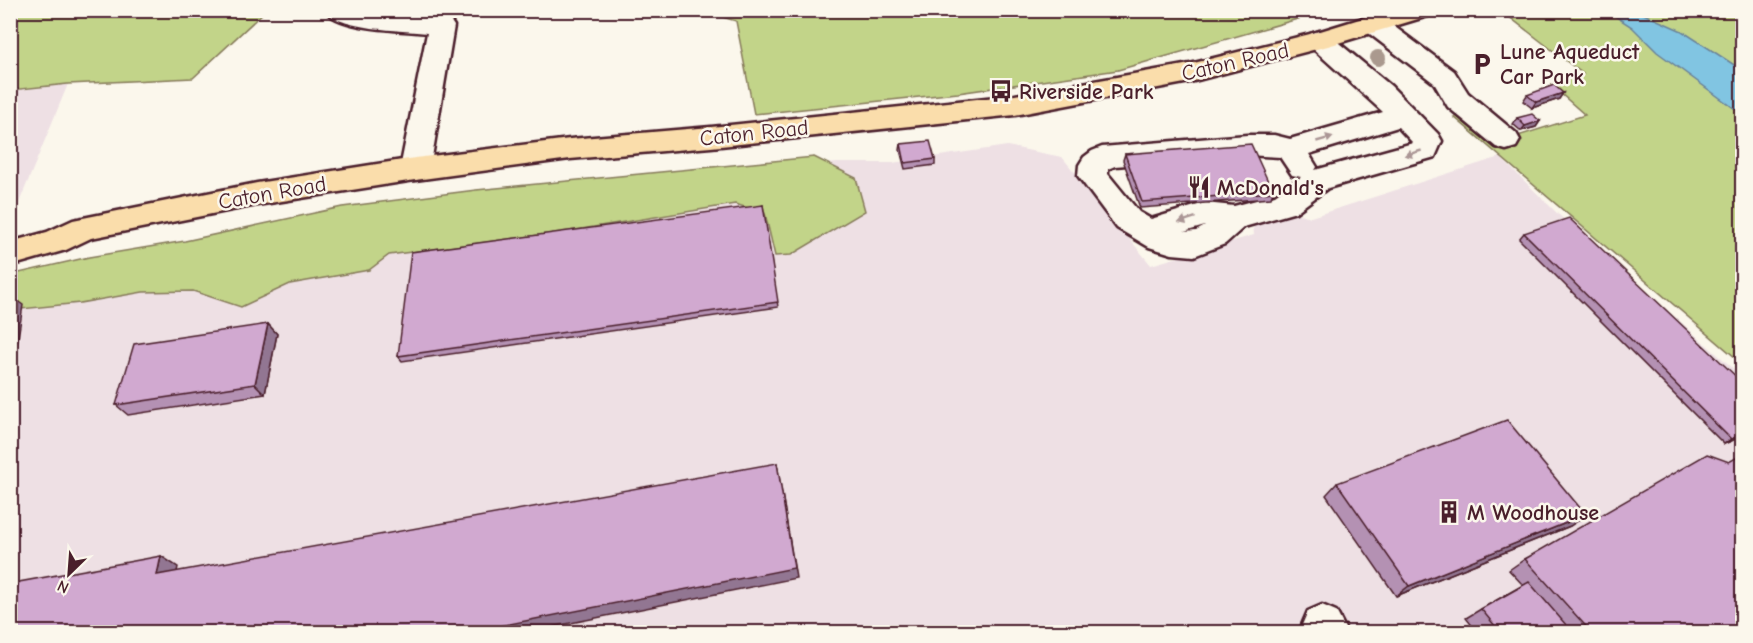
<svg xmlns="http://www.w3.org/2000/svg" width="1753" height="643" font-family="'Comic Neue',sans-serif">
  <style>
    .built { fill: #eee0e4 }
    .green { fill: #c2d489; stroke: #867a5a; stroke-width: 1.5 }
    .water { fill: #81c5e2; stroke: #6b8399; stroke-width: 1.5 }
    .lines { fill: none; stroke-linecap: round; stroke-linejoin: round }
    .minor-casing { stroke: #4a1f2b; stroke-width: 5 }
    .major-casing { stroke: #4a1f2b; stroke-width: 5 }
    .minor { fill: #fbf7ec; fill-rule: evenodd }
    .major { fill: #faddab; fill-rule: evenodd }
    .tree { fill: #aa998e }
    .wall { fill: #b491b3; stroke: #4a1f2b; stroke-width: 1.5 }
    .shaded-wall { fill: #927692; stroke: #4a1f2b; stroke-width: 1.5 }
    .building { fill: #d1a9d0; stroke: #4a1f2b; stroke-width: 1.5 }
    .oneway { fill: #ab9695 }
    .labels { text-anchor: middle; stroke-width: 5; stroke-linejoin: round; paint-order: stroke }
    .poi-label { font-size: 22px; font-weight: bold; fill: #4a1f2b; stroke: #fbf7ec; text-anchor: start }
    .street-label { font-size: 22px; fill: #4a1f2b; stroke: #fbf7ec }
  </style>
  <rect width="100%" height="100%" fill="#fbf7ec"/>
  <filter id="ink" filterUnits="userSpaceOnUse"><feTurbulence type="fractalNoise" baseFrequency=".0167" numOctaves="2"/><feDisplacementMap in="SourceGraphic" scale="12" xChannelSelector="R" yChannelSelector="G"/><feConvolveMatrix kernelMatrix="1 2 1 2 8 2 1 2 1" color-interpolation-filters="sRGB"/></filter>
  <g filter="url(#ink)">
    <g class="built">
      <polygon points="68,84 16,210 11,211 11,90"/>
      <polygon points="1007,146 1062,157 1151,265 1254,235 1253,225 1296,213 1311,217 1500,157 1558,214 1742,376 1742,632 11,632 10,283 407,201 837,163 892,163"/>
    </g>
    <g class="green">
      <polygon points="14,11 14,10 265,11 193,78 68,84 11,90 10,17 13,16"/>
      <polygon points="702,11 1326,11 1118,70 958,93 754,114 736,21"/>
      <polygon points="1507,11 1742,11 1742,363 1454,117 1486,107 1518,136 1585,115 1551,85 1583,74 1503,12"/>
      <polygon points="814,157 856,178 865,211 791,255 775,256 765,213 735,204 569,231 389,255 369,270 290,284 241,307 193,291 143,292 80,303 11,310 10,275 89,257 185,241 342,207 476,190"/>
    </g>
    <polygon class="water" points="1607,11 1637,11 1682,31 1742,70 1742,114 1657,52 1632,27"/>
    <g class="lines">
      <g class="minor-casing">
        <g id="minor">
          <path d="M325,10H371L441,18L450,20L454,26L430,169L425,177L415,180L405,177L400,169L427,33C403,30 338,30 325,10Z"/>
          <polygon points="1375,17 1384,19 1454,71 1468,93 1516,133 1520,140 1516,147 1506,150 1496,147 1448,107 1434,83 1366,31 1362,25 1366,19"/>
          <path d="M1319,31L1328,34L1391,86L1438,134L1442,141L1435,157L1328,188L1296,212L1244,227L1225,244L1194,256L1172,254L1149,247L1117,228L1078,176L1079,165L1084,157L1092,151L1102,147L1247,135H1274L1290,139L1383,112L1310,46L1306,40L1310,34ZM1398,127L1413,143L1315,170L1317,167L1309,154ZM1247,155L1280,157L1292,175L1301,177L1275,195L1234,206L1205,203L1151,219L1139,212L1108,174V169L1115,166ZM1205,226L1196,231L1184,232Z"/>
          <polygon points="1322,605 1336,611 1347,632 1305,632 1302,625 1308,611"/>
        </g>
      </g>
      <g class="major-casing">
        <polygon id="major" points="1389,10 1431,10 1428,16 1328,46 1190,82 1015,115 711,147 570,159 415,180 257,205 91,238 66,250 10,266 10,242 47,232 73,220 257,183 415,158 570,139 711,127 1015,95 1190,64 1314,33"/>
      </g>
      <use href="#minor" class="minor"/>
      <use href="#major" class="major"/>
    </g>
    <circle class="tree" cx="1378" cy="58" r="8"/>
    <g class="wall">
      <polygon points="1563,93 1559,99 1532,108 1523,101 1527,95"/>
      <polygon points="1517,118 1540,121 1536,127 1521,131 1513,124"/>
      <polygon points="901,144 935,159 935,165 905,169 900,150"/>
      <polygon points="1125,154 1273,192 1271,198 1140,208 1123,160"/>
      <polygon points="763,205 778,307 402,361 398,356"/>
      <polygon points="1524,233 1743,383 1743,436 1724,444 1519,239"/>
      <polygon points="268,324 277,334 265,394 128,415 116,405"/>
      <polygon points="1729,462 1743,633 1478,633 1466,618 1481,609 1523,585 1509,570 1525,559"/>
      <polygon points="1337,483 1586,515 1570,526 1396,596 1326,495"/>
    </g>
    <g class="shaded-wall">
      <polygon points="1563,93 1559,99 1532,108 1536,102"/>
      <polygon points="1540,121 1536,127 1521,131 1525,126"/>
      <polygon points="16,300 23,305 17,345 10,347 10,339"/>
      <polygon points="268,324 277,334 265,394 255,384"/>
      <polygon points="1743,434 1743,436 1724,444 1731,439"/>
      <polygon points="777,463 796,578 521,633 464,633"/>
      <polygon points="1586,515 1570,526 1396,596 1409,586"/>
      <polygon points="161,556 178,567 174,586 157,575"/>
    </g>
    <g class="building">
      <polygon points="1554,85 1563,93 1536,102 1527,95"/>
      <polygon points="1532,114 1540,121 1525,126 1517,118"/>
      <polygon points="930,141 935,159 905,163 901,144"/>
      <polygon points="1251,144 1273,192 1142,202 1125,154"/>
      <polygon points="763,205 778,302 398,356 411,252"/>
      <polygon points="1569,218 1743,383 1743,434 1731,439 1524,233"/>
      <polygon points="16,300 10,339 10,301"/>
      <polygon points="268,324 255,384 116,405 134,344"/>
      <polygon points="1507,420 1586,515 1409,586 1337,483"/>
      <polygon points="1707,454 1729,462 1743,454 1743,633 1592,633 1525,559"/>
      <polygon points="777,463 794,568 464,633 10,633 10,609 19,582 161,556 157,575"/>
      <polygon points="1529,582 1573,633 1501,633 1481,609"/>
    </g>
    <defs><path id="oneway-solid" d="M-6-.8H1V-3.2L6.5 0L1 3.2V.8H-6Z" transform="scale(1.5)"/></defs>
    <g class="oneway">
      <use href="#oneway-solid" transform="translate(1325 139) rotate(-16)"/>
      <use href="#oneway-solid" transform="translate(1413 153) rotate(164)"/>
      <use href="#oneway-solid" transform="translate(1187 220) rotate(162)"/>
    </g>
  </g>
  <defs>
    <g id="parking-bare" transform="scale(1.8)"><path d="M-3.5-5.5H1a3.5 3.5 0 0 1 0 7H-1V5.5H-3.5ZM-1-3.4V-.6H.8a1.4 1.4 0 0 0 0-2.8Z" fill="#4a1f2b" stroke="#fbf7ec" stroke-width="2.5" paint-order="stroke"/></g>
    <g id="bus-bare" transform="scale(1.8)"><path d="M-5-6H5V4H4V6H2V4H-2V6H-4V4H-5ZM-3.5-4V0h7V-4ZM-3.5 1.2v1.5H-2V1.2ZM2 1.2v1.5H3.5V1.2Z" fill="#4a1f2b" stroke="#fbf7ec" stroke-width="2.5" paint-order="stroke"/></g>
    <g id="restaurant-bare" transform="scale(1.8)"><path d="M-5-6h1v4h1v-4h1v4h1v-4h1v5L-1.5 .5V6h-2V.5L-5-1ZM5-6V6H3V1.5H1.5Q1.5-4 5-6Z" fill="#4a1f2b" stroke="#fbf7ec" stroke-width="2.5" paint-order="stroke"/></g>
    <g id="building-bare" transform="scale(1.8)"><path d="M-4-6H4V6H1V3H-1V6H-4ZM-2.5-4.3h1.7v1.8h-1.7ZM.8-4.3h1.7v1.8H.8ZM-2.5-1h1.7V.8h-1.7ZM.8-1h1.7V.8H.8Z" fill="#4a1f2b" stroke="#fbf7ec" stroke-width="2.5" paint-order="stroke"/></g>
  </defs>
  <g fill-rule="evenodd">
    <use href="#parking-bare" x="1482" y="64"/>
    <use href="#bus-bare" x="1001" y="91"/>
    <use href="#restaurant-bare" x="1199" y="187"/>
    <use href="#building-bare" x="1449" y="512"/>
  </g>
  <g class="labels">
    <g class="poi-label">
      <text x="1500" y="59">Lune Aqueduct<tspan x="1500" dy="25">Car Park</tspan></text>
      <text x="1019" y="99">Riverside Park</text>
      <text x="1217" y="195">McDonald's</text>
      <text x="1467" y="520">M Woodhouse</text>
    </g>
    <g class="street-label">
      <text transform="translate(1235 61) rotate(-13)" y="8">Caton Road</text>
      <text transform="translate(754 132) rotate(-6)" y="8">Caton Road</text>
      <text transform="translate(272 192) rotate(-10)" y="8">Caton Road</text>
    </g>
  </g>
  <rect width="1753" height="643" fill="none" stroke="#fbf7ec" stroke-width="36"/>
  <rect x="18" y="18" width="1717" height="607" fill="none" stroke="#4a1f2b" stroke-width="2" filter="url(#ink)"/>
  <g transform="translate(69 574) rotate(205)" stroke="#fbf7ec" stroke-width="4.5" paint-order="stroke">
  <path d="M0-4.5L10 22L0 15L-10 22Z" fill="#4a1f2b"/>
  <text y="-9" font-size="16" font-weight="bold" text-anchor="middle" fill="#4a1f2b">N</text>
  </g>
</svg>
